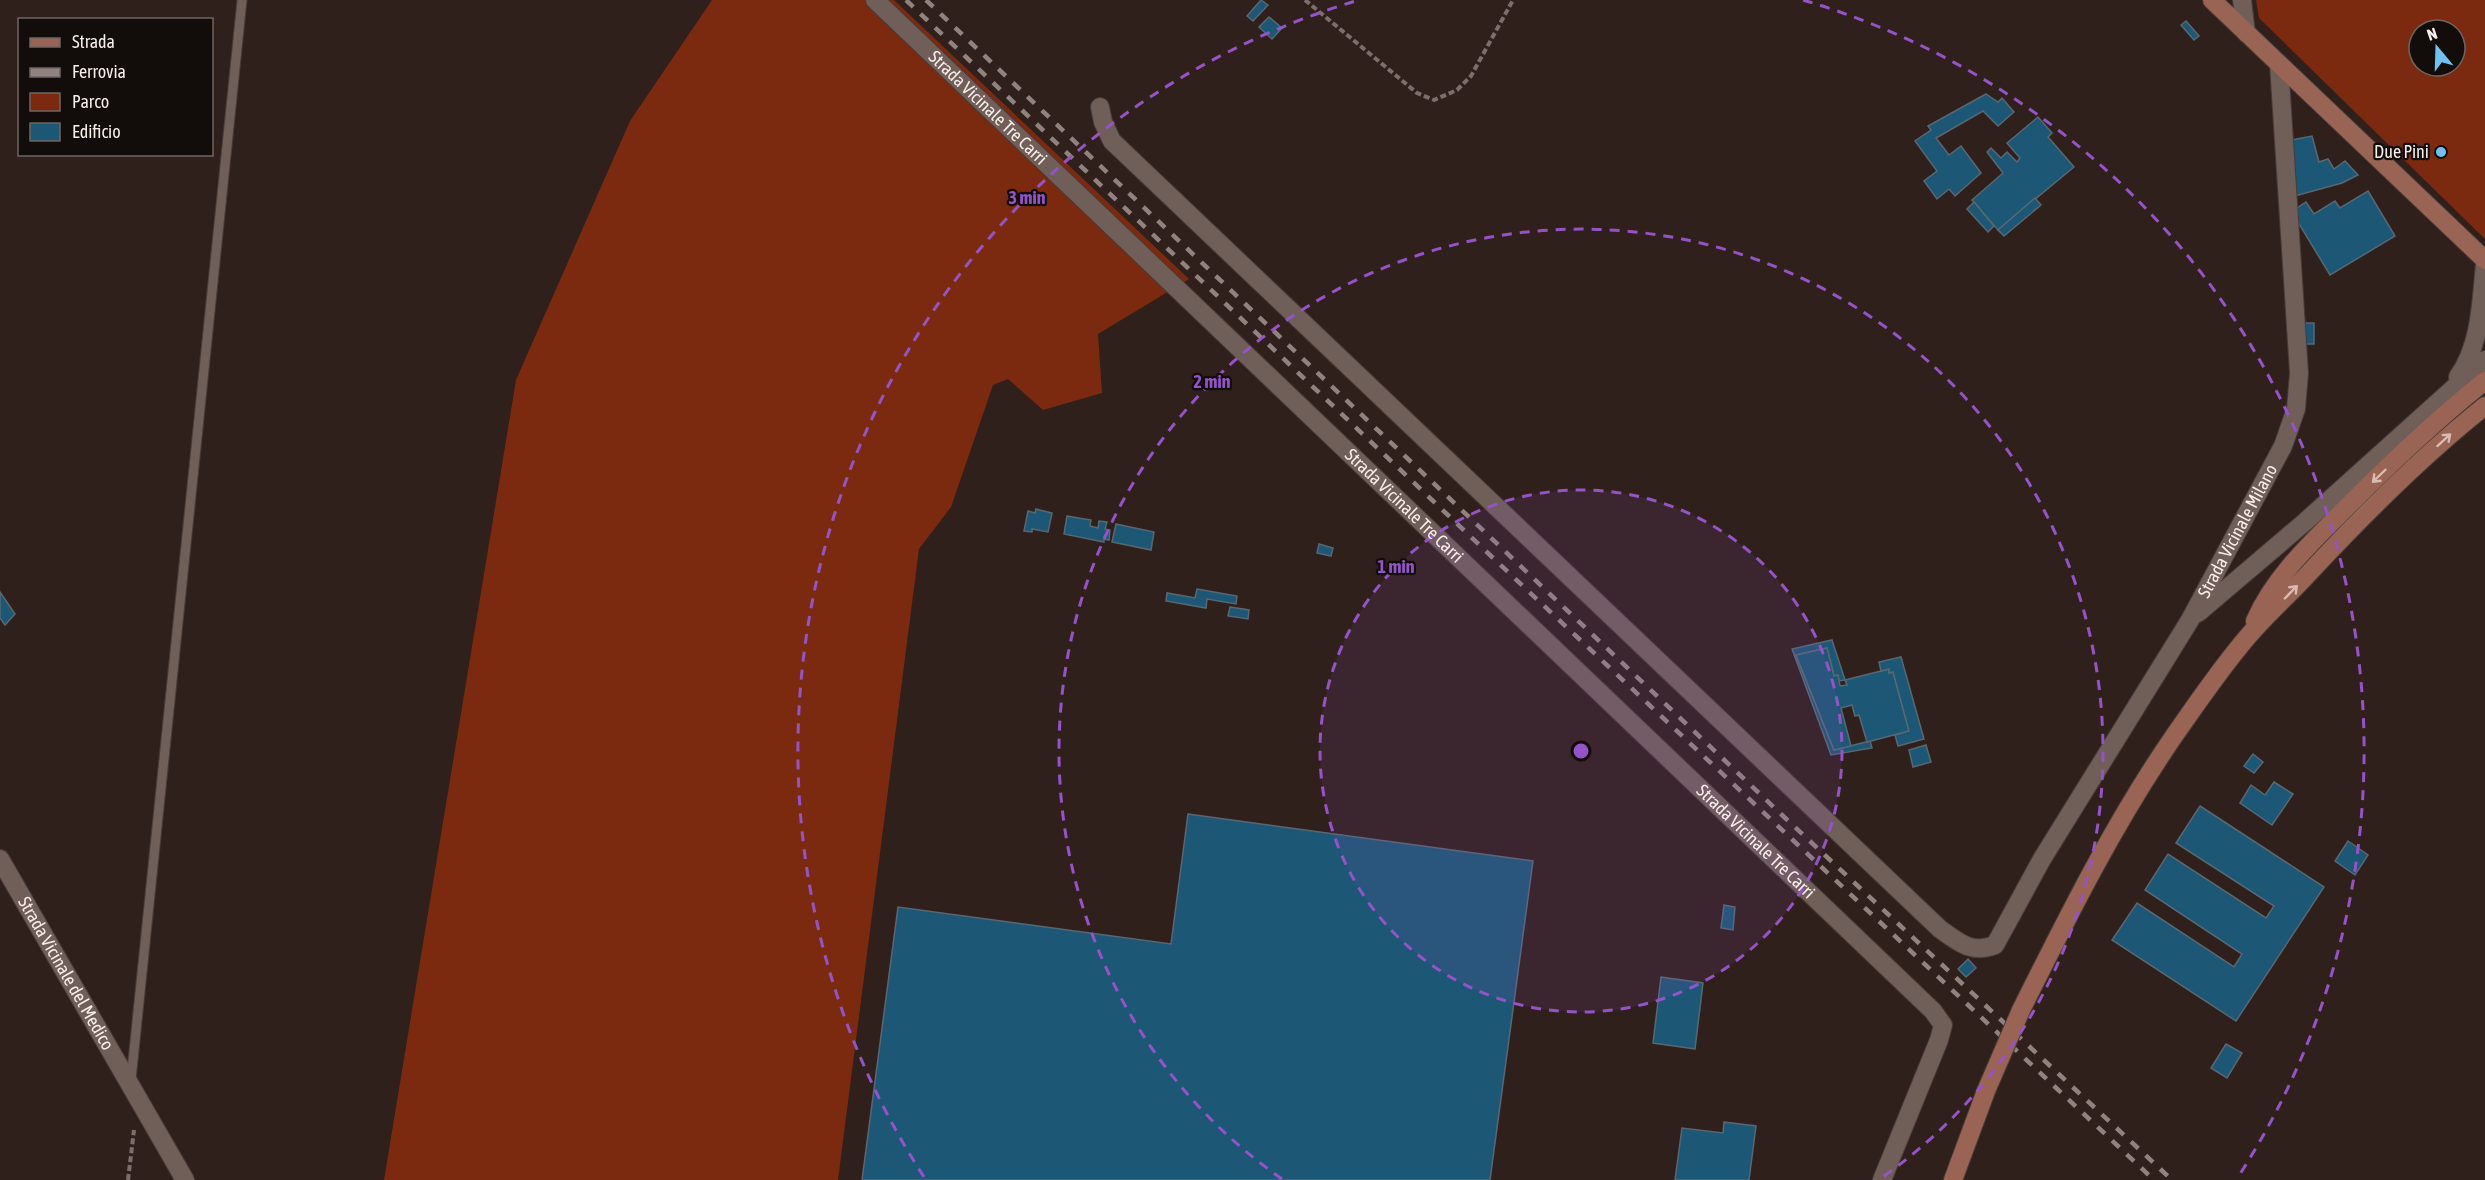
<svg xmlns="http://www.w3.org/2000/svg" width="2485" height="1180" font-family="'Asap Condensed',sans-serif">
  <style>
    .green { fill: #7b2a0f; fill-rule: evenodd }
    .building { fill: #1c5775; stroke: #586872; stroke-width: 1.5 }
    .lines { fill: none; stroke-linecap: round; stroke-linejoin: round }
    .lane-casing { stroke: #483b38; stroke-width: 11 }
    .street-casing { stroke: #483b38; stroke-width: 20 }
    .secondary-casing { stroke: #483b38; stroke-width: 20 }
    .path { stroke: #7c6f6b; stroke-width: 4; stroke-dasharray: 6 3; stroke-linecap: butt }
    .lane { stroke: #705e59; stroke-width: 9 }
    .street { stroke: #705e59; stroke-width: 18 }
    .secondary { stroke: #996453; stroke-width: 18 }
    .rail { stroke: #90837f; stroke-width: 4.5; stroke-dasharray: 10 10; stroke-linecap: butt }
    .secondary-bridge-casing { stroke: #483b38; stroke-width: 20; stroke-linecap: butt }
    .secondary-bridge { stroke: #996453; stroke-width: 18 }
    .oneway { stroke: #d6bdb4 }
    .ring { fill: none; stroke: #9453c7; stroke-width: 3; stroke-dasharray: 10 8 }
    .poi-dot { fill: #6dc2f3; stroke: #120c0a; stroke-width: 2 }
    .labels { text-anchor: middle; stroke-width: 4.5; stroke-linejoin: round; paint-order: stroke }
    .street-label { font-size: 18px; fill: #f7ede9; stroke: #120c0a }
    .poi-label { font-size: 18px; fill: #f7ede9; stroke: #120c0a; text-anchor: end }
    .centre { fill: #9453c7; stroke: #120c0a; stroke-width: 3 }
    .ring-label { font-size: 18px; text-anchor: middle; font-weight: bold; fill: #9453c7; stroke: #120c0a; stroke-width: 4.5; stroke-linejoin: round; paint-order: stroke }
  </style>
  <rect width="100%" height="100%" fill="#2f201c"/>
  <g class="green">
    <polygon points="712,0 894,0 1189,279 1098,334 1102,393 1043,410 1008,379 993,385 951,507 919,549 838,1180 384,1180 516,380 630,121"/>
    <path d="M2256,0H2485V239L2259,18ZM2419,30H2455V66H2419Z"/>
  </g>
  <g class="building">
    <polygon points="1261,0 1268,5 1253,21 1247,16"/>
    <polygon points="1269,17 1282,28 1272,39 1259,27"/>
    <polygon points="2186,21 2199,36 2194,40 2181,25"/>
    <polygon points="1986,94 1998,102 2002,98 2014,112 1998,126 1983,111 1936,138 1949,155 1961,146 1981,173 1955,196 1949,189 1937,199 1924,181 1937,171 1915,141 1931,130 1928,126"/>
    <polygon points="2038,117 2052,133 2048,137 2074,167 1998,230 1972,200 2003,173 1987,152 1991,148 2001,158 2007,152 2017,162 2020,158 2007,143"/>
    <polygon points="2312,136 2319,162 2328,159 2334,169 2345,161 2358,175 2342,183 2291,197 2286,141"/>
    <polygon points="2368,191 2395,236 2330,275 2293,214 2294,210 2306,202 2314,214 2335,201 2340,208"/>
    <polygon points="2035,198 2041,205 2004,236 1998,230"/>
    <polygon points="1974,202 1994,226 1988,232 1967,209"/>
    <polygon points="2303,323 2314,323 2314,344 2304,344"/>
    <polygon points="1036,509 1052,513 1048,532 1032,529 1032,532 1024,531 1028,511 1035,513"/>
    <polygon points="1067,516 1091,520 1090,526 1098,528 1099,521 1107,522 1105,529 1110,530 1109,540 1104,539 1104,542 1064,534"/>
    <polygon points="1116,524 1154,532 1151,550 1112,542"/>
    <polygon points="1319,544 1333,548 1331,556 1317,553"/>
    <polygon points="1197,589 1237,596 1236,604 1207,599 1206,608 1166,601 1167,593 1195,598"/>
    <polygon points="0,592 15,614 5,625 0,618"/>
    <polygon points="1230,607 1249,610 1248,619 1228,616"/>
    <polygon points="1832,640 1845,680 1839,681 1838,675 1834,676 1827,648 1796,655 1834,750 1870,741 1872,748 1831,755 1792,649"/>
    <polygon points="1827,648 1834,676 1838,675 1840,686 1847,685 1845,680 1889,669 1889,673 1893,672 1909,731 1867,742 1859,715 1855,716 1852,705 1841,708 1851,746 1834,750 1796,655"/>
    <polygon points="1901,657 1924,739 1898,746 1895,735 1909,731 1893,672 1889,673 1889,669 1881,671 1879,662"/>
    <polygon points="1926,745 1931,762 1913,767 1909,750"/>
    <polygon points="2253,754 2263,762 2254,773 2244,766"/>
    <polygon points="2274,782 2293,794 2272,825 2240,803 2251,785 2265,795"/>
    <polygon points="2200,806 2324,887 2236,1021 2112,940 2137,903 2234,967 2242,954 2145,890 2168,854 2266,918 2274,906 2176,843"/>
    <polygon points="1188,814 1533,861 1490,1180 862,1180 898,907 1171,944"/>
    <polygon points="2348,841 2368,855 2355,875 2335,861"/>
    <polygon points="1724,905 1735,907 1733,930 1721,928"/>
    <polygon points="1968,959 1976,968 1966,977 1958,969"/>
    <polygon points="1661,977 1703,983 1695,1049 1653,1043"/>
    <polygon points="2226,1044 2242,1053 2227,1078 2211,1068"/>
    <polygon points="1724,1122 1756,1126 1749,1180 1675,1180 1682,1128 1723,1133"/>
  </g>
  <g class="lines">
    <g class="lane-casing">
      <polyline id="lane" points="131,1080 242,0"/>
    </g>
    <g class="street-casing">
      <g id="street">
        <path id="s1" d="M875,0L1933,1011L1943,1025L1939,1040L1882,1180"/>
        <polyline points="2242,0 2246,33"/>
        <path id="s2" d="M1100,107L1103,122L1112,141L1940,929C1959,943 1972,954 1995,945L2042,859L2190,620L2283,446L2296,409L2299,373L2279,64"/>
        <path d="M2458,377C2481,344 2481,302 2485,264"/>
        <polyline points="2198,613 2306,521 2485,360"/>
        <path id="s3" d="M0,859L185,1180"/>
      </g>
    </g>
    <g class="secondary-casing">
      <g id="secondary">
        <polyline points="2212,0 2485,260"/>
        <path d="M2255,621C2275,575 2315,539 2350,504C2393,461 2437,419 2485,381"/>
        <path d="M2021,1010C2068,916 2114,823 2174,736C2198,702 2222,666 2250,634C2269,612 2291,593 2310,572C2365,513 2422,456 2485,406"/>
        <polyline points="1953,1180 1986,1091"/>
      </g>
    </g>
    <g class="path">
      <polyline points="1305,0 1417,93 1434,100 1457,90 1471,76 1513,0"/>
      <polyline points="128,1180 134,1130"/>
    </g>
    <use href="#lane" class="lane"/>
    <use href="#street" class="street"/>
    <use href="#secondary" class="secondary"/>
    <g class="rail">
      <polyline points="906,0 1491,556 2154,1180"/>
      <polyline points="926,0 1782,815 2172,1180"/>
    </g>
    <g class="secondary-bridge-casing">
      <polyline id="secondary-bridge" points="1986,1091 2021,1010"/>
    </g>
    <use href="#secondary-bridge" class="secondary-bridge"/>
  </g>
  <defs><path id="oneway-shaft" d="M-6 0H5M1.5-3L5.5 0L1.5 3" fill="none" stroke-width="1.6" stroke-linecap="round" stroke-linejoin="round" transform="scale(1.5)"/></defs>
  <g class="oneway">
    <use href="#oneway-shaft" transform="translate(2444 440) rotate(-42)"/>
    <use href="#oneway-shaft" transform="translate(2379 476) rotate(136)"/>
    <use href="#oneway-shaft" transform="translate(2291 592) rotate(-46)"/>
  </g>
  <circle cx="1581" cy="751" r="261" fill="#9453c7" fill-opacity=".12"/>
  <g class="ring">
    <circle cx="1581" cy="751" r="261"/>
    <path d="M1282 1179A522 522 0 1 1 1880 1179"/>
    <path d="M924 1177A783 783 0 0 1 1359 0M1803 0A783 783 0 0 1 2238 1177"/>
  </g>
  <circle class="poi-dot" cx="2441" cy="152" r="6"/>
  <g class="labels">
    <g class="street-label">
      <text dy="6" stroke="none"><textPath href="#s1" startOffset="156">Strada Vicinale Tre Carri</textPath></text>
      <text dy="6" stroke="none"><textPath href="#s1" startOffset="732">Strada Vicinale Tre Carri</textPath></text>
      <text dy="6" stroke="none"><textPath href="#s2" startOffset="1720">Strada Vicinale Milano</textPath></text>
      <text dy="6" stroke="none"><textPath href="#s1" startOffset="1218">Strada Vicinale Tre Carri</textPath></text>
      <text dy="6" stroke="none"><textPath href="#s3" startOffset="132">Strada Vicinale del Medico</textPath></text>
    </g>
    <g class="poi-label">
      <text x="2429" y="158">Due Pini</text>
    </g>
  </g>
  <circle cx="1581" cy="751" r="9" class="centre"/>
  <g class="ring-label">
    <text x="1027" y="204">3 min</text>
    <text x="1212" y="388">2 min</text>
    <text x="1396" y="573">1 min</text>
  </g>
  <rect x="18" y="18" width="195" height="138" fill="#120c0a" stroke="#6e6663" stroke-width="1.5"/>
  <rect x="30" y="38" width="30" height="9" fill="#996453" stroke="#6e6663" stroke-width="1.5"/>
  <text x="72" y="48" font-size="18" fill="#f7ede9">Strada</text>
  <rect x="30" y="68" width="30" height="9" fill="#90837f" stroke="#6e6663" stroke-width="1.5"/>
  <text x="72" y="78" font-size="18" fill="#f7ede9">Ferrovia</text>
  <rect x="30" y="93" width="30" height="18" fill="#7b2a0f" stroke="#6e6663" stroke-width="1.5"/>
  <text x="72" y="108" font-size="18" fill="#f7ede9">Parco</text>
  <rect x="30" y="123" width="30" height="18" fill="#1c5775" stroke="#6e6663" stroke-width="1.5"/>
  <text x="72" y="138" font-size="18" fill="#f7ede9">Edificio</text>
  <g transform="translate(2437 48) rotate(341)"><circle r="28" fill="#120c0a" stroke="#6e6663" stroke-width="1.5"/>
  <path d="M0-4.5L10 22L0 15L-10 22Z" fill="#6dc2f3"/>
  <text y="-9" font-size="16" font-weight="bold" text-anchor="middle" fill="#f7ede9">N</text>
  </g>
</svg>
